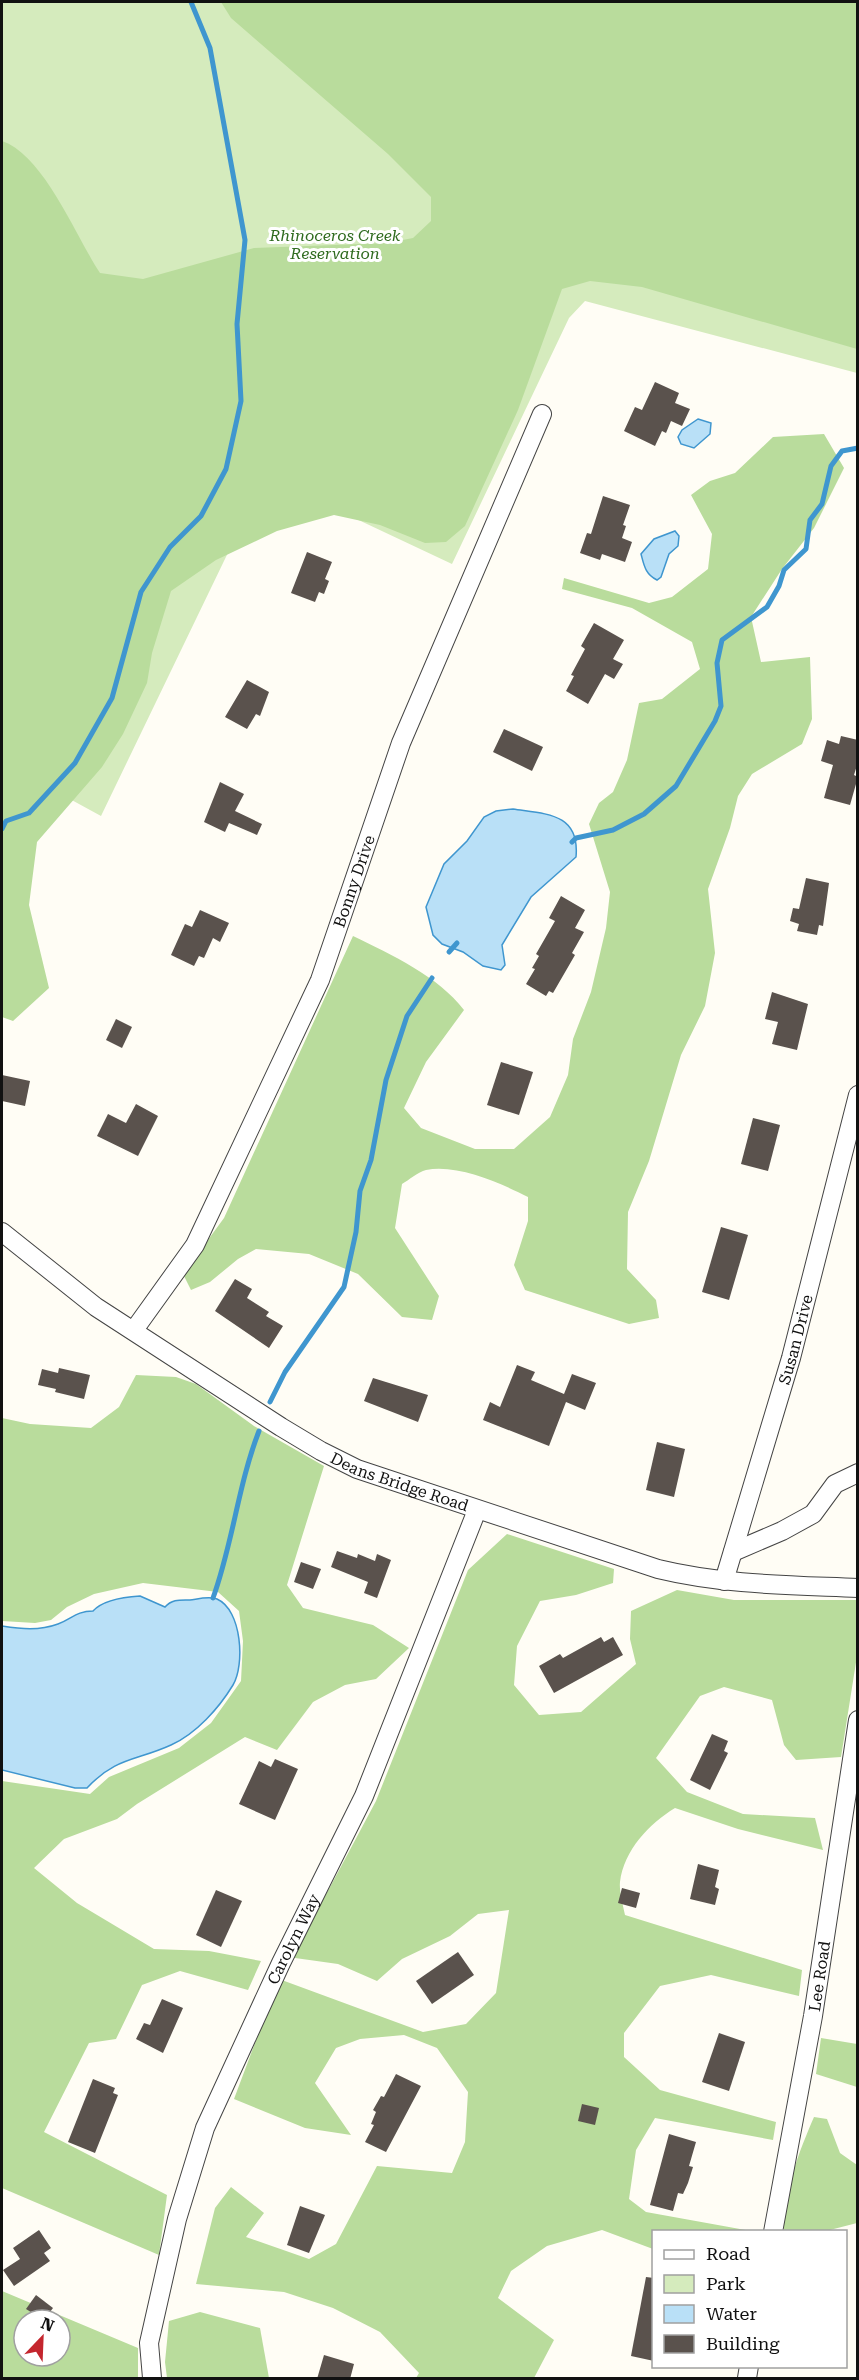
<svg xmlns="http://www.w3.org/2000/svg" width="859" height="2380" font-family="'Roboto Serif',serif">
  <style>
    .green { fill: #d5ebbd }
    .forest { fill: #b9dc9c; fill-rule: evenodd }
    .water { fill: #b9e0f7; stroke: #3f96cf; stroke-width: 1.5 }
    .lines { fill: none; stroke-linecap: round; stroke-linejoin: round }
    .stream { stroke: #3f96cf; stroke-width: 5 }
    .building { fill: #5a524d }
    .minor-casing { stroke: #444; stroke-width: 20 }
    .minor { stroke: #fff; stroke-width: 18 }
    .labels { text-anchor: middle; stroke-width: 6; stroke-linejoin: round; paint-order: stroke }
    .park-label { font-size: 16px; font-style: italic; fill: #2f6b1f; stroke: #fff }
    .street-label { font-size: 16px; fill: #111; stroke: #fff }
  </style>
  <rect width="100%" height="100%" fill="#fffdf5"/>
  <polygon class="green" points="2,2 857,2 857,373 585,301 569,318 452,564 265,476 101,816 2,762"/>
  <g class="forest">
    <path d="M221,2H857V349L642,287L590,281L562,289L518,410L465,526L446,542L425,543L380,525L334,515L277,531L216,560L171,591L152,653L147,683L123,734L102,767L37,842L29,905L49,988L13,1021L2,1017V141C44,155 76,237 100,273L143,279L254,248L387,243L413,238L431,221V197L388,154L231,18Z"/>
    <path d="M824,434L844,468L814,528L782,569L751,617L761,662L810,657L812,719L802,744L752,774L738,796L730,828L708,889L715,953L705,1006L681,1055L649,1161L628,1212L627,1269L656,1300L659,1318L629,1324L525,1290L514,1265L528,1221V1197C500,1183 458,1164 426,1170C418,1172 409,1180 402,1184L395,1228L439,1296L432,1320L402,1317L358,1274L309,1254L256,1249L238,1259L210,1282L191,1290L183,1274L224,1218L353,936C392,955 438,976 464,1010L426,1062L404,1108L421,1128L475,1149H514L550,1117L568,1075L573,1039L591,992L606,928L610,892L589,824L599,803L613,792L627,760L639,703L662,699L700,669L692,642L632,608L562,589L564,578L649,603L672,597L708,569L712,534L691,495L710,481L735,473L773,437Z"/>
    <polygon points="136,1375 176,1377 196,1384 254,1426 324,1466 287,1585 303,1608 373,1625 409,1648 376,1679 345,1685 313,1702 277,1750 245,1737 137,1804 117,1819 64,1839 34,1868 77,1903 154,1949 209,1951 261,1961 248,1990 180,1971 142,1985 116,2039 89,2043 44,2132 167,2195 159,2255 2,2188 2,1781 90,1794 109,1777 179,1748 211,1723 241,1681 243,1641 239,1611 218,1592 143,1583 94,1594 67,1607 51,1620 35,1623 2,1621 2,1418 30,1424 91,1428 119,1407"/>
    <path d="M507,1534L614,1569L613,1583L576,1595L540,1601L517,1646L514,1685L539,1715L581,1712L636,1664L630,1639L631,1611L677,1590L734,1600H857V1656L841,1757L796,1760L784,1745L772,1700L724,1687L700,1696L656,1758L687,1792L743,1814L815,1818L823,1850L738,1829L675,1808C649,1824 624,1850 620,1882C619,1892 623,1905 625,1915L802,1970L799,1996L711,1975L660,1986L624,2033V2057L660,2090L776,2122L773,2140L655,2118L636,2150L629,2199L646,2212L751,2231L654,2232L653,2249L602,2230L547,2246L511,2271L498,2298L554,2340L534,2378H416L419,2373L380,2332L333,2308L284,2292L196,2284L215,2208L231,2187L264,2213L246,2237L309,2259L336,2244L377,2166L452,2173L465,2142L468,2092L437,2048L404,2035L360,2039L336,2048L315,2083L351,2135L305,2128L234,2099L279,1979L423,2032L466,2024L496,1993L509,1910L478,1914L450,1936L402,1959L377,1981L338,1964L288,1957L329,1889L376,1801L468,1570Z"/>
    <polygon points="821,2038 857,2044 857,2087 816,2074"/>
    <path d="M814,2117L827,2119L840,2153L857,2165V2223L826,2231L784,2232C783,2192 799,2152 814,2117Z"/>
    <path d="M2,2291L138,2348V2378H2ZM24,2320H60V2356H24Z"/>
    <polygon points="200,2312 260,2328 269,2378 167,2378 165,2362 169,2321"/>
  </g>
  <g class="water">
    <polygon points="698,419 711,423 710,434 694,448 681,444 678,437 682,430"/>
    <path d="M675,531L679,536L678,546L669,554L661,577L657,580C645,574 644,565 641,554L654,539Z"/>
    <path d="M513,809C546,814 580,813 576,857L531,897L502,945L505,965L501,970L483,966L463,952L442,944L433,935L426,907L444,864L467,841L484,817L496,811Z"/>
    <path d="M140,1596L165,1607C172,1599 180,1600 190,1600C198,1599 209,1596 217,1599C242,1610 245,1665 233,1685C219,1708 196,1734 171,1745C136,1761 116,1757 87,1788H75L2,1770V1626C21,1629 39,1631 58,1624C72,1619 76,1611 93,1611C103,1600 124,1597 140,1596Z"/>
  </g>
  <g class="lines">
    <g class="stream">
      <polyline points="2,829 6,821 29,813 75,763 112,698 141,592 170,547 201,516 226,469 241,401 237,324 245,240 210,48 191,2"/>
      <polyline points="572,842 576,838 613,830 644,814 676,786 715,721 721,706 717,663 722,640 767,607 779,586 784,570 806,549 810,520 822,504 831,466 842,451 858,448"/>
      <polyline points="449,952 457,943"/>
      <polyline points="270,1402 285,1372 344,1287 356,1232 360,1191 371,1160 386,1080 407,1016 432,978"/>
      <path d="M213,1598C233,1543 238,1485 259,1431"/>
    </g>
  </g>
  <g class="building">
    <polygon points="655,382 679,393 675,403 690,409 682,426 671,421 666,433 662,431 655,446 624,431 635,407 642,410"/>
    <polygon points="603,496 630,505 623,525 626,526 622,538 632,542 625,562 602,554 600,560 580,553 587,533 591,534"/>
    <polygon points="307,552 332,562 325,579 329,581 324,594 319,592 315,602 291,593"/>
    <polygon points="594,623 624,640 613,659 623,664 614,679 605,674 588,704 566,691 574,676 571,675 585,649 581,646"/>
    <polygon points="247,680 269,692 260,716 256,714 247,729 225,717"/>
    <polygon points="504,729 543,747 532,771 493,752"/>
    <polygon points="841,736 858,740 858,762 854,775 858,777 850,805 824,798 833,765 821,761 827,740 839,744"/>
    <polygon points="220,782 244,794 235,811 262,824 257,835 229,823 225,832 204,822"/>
    <polygon points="806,878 829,883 823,926 819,925 817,935 797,931 799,924 790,921 793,908 799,909"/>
    <polygon points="561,896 585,910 575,928 584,932 572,953 575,955 553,993 549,991 546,996 526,984 535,969 532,968 539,956 536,954 555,921 549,918"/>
    <polygon points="200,910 229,923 220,942 213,938 204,958 199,956 194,966 171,955 185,924 192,927"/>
    <polygon points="772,992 808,1004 797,1050 772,1044 778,1022 765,1019"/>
    <polygon points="116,1019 132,1027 122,1048 106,1040"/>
    <polygon points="501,1062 533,1072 519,1115 487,1105"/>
    <polygon points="2,1075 30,1081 25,1106 2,1101"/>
    <polygon points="136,1104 158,1116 138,1156 97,1136 108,1114 126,1123"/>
    <polygon points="753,1118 780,1125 768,1171 741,1164"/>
    <polygon points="721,1227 748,1235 729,1300 702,1292"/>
    <polygon points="235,1279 252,1289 247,1298 269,1312 266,1316 283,1326 269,1348 215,1311"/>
    <polygon points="517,1365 535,1372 531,1380 564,1394 572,1374 596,1383 585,1410 566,1402 549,1446 483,1420 490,1402 500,1407"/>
    <polygon points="59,1368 90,1375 84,1399 55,1392 56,1389 38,1385 42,1369 58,1373"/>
    <polygon points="373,1378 428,1395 418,1422 364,1401"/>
    <polygon points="657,1442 685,1449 674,1497 646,1490"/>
    <polygon points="337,1551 357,1558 358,1554 375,1561 377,1554 391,1560 377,1598 364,1593 368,1582 331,1567"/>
    <polygon points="301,1562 321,1569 313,1589 294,1582"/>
    <polygon points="601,1637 604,1642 613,1637 623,1655 554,1693 539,1666 560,1654 563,1658"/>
    <polygon points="712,1734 728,1741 724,1751 728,1753 710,1790 690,1780"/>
    <polygon points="275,1759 298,1769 275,1820 239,1804 259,1761 271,1767"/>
    <polygon points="698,1864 719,1870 715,1887 719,1889 715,1905 690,1899"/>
    <polygon points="622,1888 640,1893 636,1908 618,1903"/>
    <polygon points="216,1890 242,1901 221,1947 196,1935"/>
    <polygon points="458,1952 474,1975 432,2004 416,1981"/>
    <polygon points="162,1999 183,2008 163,2053 136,2039 144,2023 150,2025"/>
    <polygon points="719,2033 745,2042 729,2091 702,2082"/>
    <polygon points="396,2074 421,2086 386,2152 365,2142 374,2125 371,2124 376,2112 373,2110 381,2096 384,2097"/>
    <polygon points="93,2079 115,2088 113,2093 118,2095 95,2153 68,2142"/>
    <polygon points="582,2104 599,2108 595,2125 578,2121"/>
    <polygon points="669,2134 696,2142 689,2166 693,2167 688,2183 683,2194 678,2193 673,2211 650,2205"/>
    <polygon points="300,2206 325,2215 309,2253 287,2245"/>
    <polygon points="39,2230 51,2248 44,2253 50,2261 14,2286 3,2270 20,2259 13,2248"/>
    <polygon points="646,2277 654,2278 654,2361 631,2356"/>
    <polygon points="36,2295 53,2308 44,2320 26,2309"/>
    <polygon points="324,2355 354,2364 350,2379 317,2379"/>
  </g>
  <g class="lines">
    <g class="minor-casing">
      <g id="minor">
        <path id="s1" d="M2,1232L96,1307L281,1427L321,1451L357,1469L658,1569C724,1585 790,1585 858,1588"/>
        <path id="s2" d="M134,1330L195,1245L320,980L401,743L542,414"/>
        <polyline points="733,1552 782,1531 813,1514 835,1484 858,1473"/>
        <path id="s3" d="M724,1581L791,1358L858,1095"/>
        <path id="s4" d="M773,2232L813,2016L858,1720"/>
        <path id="s5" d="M152,2378L149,2343L177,2219L205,2128L281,1963L364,1796L477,1510"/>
        <polyline points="747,2378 749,2366"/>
      </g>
    </g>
    <use href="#minor" class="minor"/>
  </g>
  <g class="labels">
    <g class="park-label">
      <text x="335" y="241">Rhinoceros Creek<tspan x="335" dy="18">Reservation</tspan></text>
    </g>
    <g class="street-label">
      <text dy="6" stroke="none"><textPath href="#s2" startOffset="502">Bonny Drive</textPath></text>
      <text dy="6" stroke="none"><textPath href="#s3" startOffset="252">Susan Drive</textPath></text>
      <text dy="6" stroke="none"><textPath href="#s1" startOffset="472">Deans Bridge Road</textPath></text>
      <text dy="6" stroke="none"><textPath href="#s5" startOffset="466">Carolyn Way</textPath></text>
      <text dy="6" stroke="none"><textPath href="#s4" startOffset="260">Lee Road</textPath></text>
    </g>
  </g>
  <rect width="859" height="2380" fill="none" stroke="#111111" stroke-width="6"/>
  <rect x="652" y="2230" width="195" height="138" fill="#ffffff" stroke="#a0a0a0" stroke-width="1.5"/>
  <rect x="664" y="2250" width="30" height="9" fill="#ffffff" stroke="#a0a0a0" stroke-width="1.5"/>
  <text x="706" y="2260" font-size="18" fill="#111111">Road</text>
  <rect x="664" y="2275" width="30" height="18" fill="#d5ebbd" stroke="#a0a0a0" stroke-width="1.5"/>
  <text x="706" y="2290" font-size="18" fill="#111111">Park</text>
  <rect x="664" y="2305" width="30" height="18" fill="#b9e0f7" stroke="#a0a0a0" stroke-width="1.5"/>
  <text x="706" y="2320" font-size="18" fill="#111111">Water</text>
  <rect x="664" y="2335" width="30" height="18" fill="#5a524d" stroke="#a0a0a0" stroke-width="1.5"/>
  <text x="706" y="2350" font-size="18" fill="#111111">Building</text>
  <g transform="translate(42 2338) rotate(23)"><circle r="28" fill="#ffffff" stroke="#a0a0a0" stroke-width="1.5"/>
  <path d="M0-4.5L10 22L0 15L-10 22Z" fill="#c4262e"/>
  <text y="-9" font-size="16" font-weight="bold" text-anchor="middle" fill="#111111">N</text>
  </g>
</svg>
